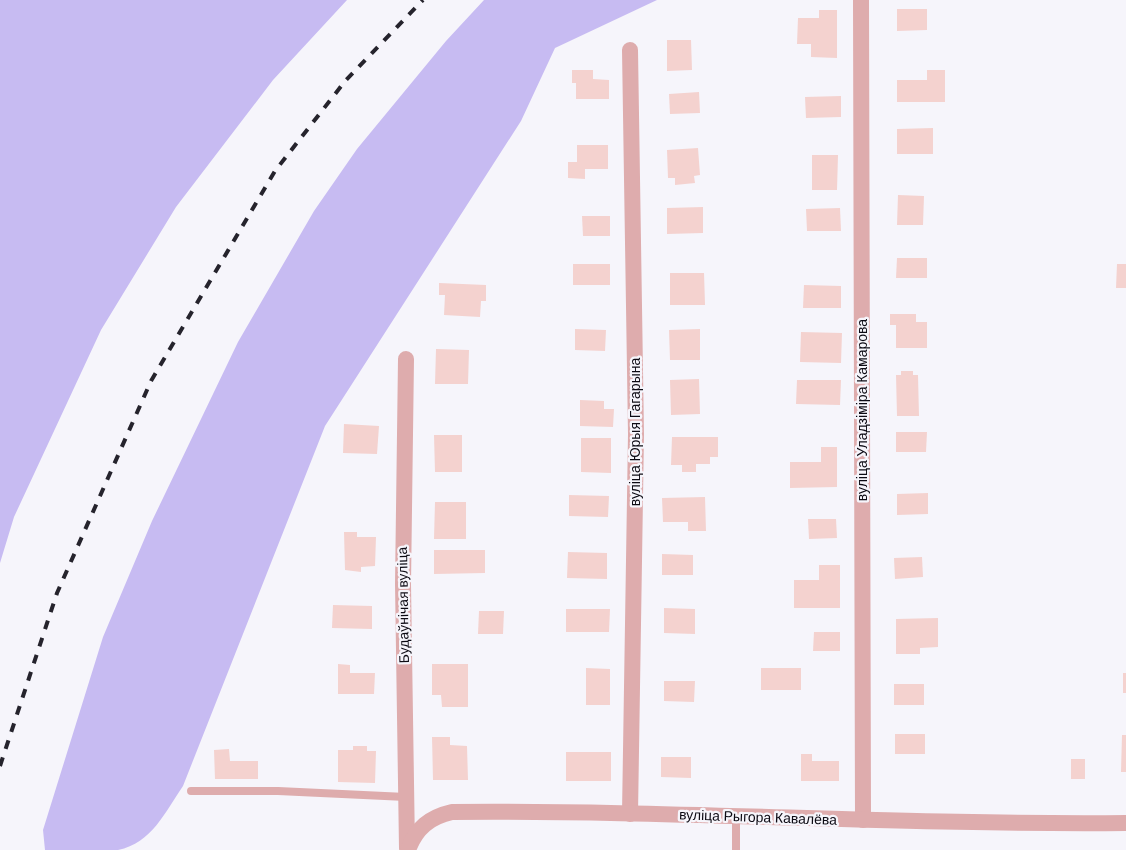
<svg xmlns="http://www.w3.org/2000/svg" width="1126" height="850" font-family="'DM Sans',sans-serif">
  <style>
    .forest { fill: #c7bbf2 }
    .building { fill: #f4d2cf }
    .lines { fill: none; stroke-linecap: round; stroke-linejoin: round }
    .service { stroke: #deacad; stroke-width: 8 }
    .minor { stroke: #deacad; stroke-width: 16 }
    .rail { stroke: #25232c; stroke-width: 4; stroke-dasharray: 9 9; stroke-linecap: butt }
    .labels { text-anchor: middle; stroke-width: 4.5; stroke-linejoin: round; paint-order: stroke }
    .street-label { font-size: 14px; fill: #0c0a13; stroke: #f6f5fb }
  </style>
  <rect width="100%" height="100%" fill="#f6f5fb"/>
  <g class="forest">
    <polygon points="0,0 347,0 273,80 176,207 101,330 14,517 0,563"/>
    <path d="M484,0H657L555,48L521,121L325,426L183,786C165,812 152,843 118,850H45L43,830L103,637L152,521L238,342L314,211L357,149L446,41Z"/>
  </g>
  <g class="building">
    <polygon points="897,9 927,9 927,30 897,31"/>
    <polygon points="819,10 837,10 837,58 811,57 811,44 797,44 798,18 819,18"/>
    <polygon points="667,40 691,40 692,70 667,71"/>
    <polygon points="572,70 593,70 593,79 609,80 609,99 576,99 576,83 572,83"/>
    <polygon points="927,70 945,70 945,102 897,102 897,80 927,80"/>
    <polygon points="699,92 700,113 670,114 669,94"/>
    <polygon points="841,96 841,117 806,118 805,97"/>
    <polygon points="933,128 933,154 897,154 897,129"/>
    <polygon points="577,145 608,145 608,169 585,169 585,179 568,178 568,162 577,162"/>
    <polygon points="698,148 700,175 694,176 695,183 675,185 675,178 668,178 667,150"/>
    <polygon points="812,155 838,155 837,190 812,190"/>
    <polygon points="898,195 924,196 923,225 897,225"/>
    <polygon points="703,207 703,233 667,234 667,208"/>
    <polygon points="840,208 841,231 807,231 806,209"/>
    <polygon points="582,216 610,216 610,236 583,236"/>
    <polygon points="897,258 927,258 927,278 896,278"/>
    <rect x="573" y="264" width="37" height="21"/>
    <polygon points="1117,264 1126,264 1126,288 1116,288"/>
    <polygon points="670,273 704,273 705,305 670,305"/>
    <polygon points="439,283 486,285 486,301 481,301 480,317 444,315 445,295 439,295"/>
    <polygon points="804,285 841,286 841,308 803,308"/>
    <polygon points="890,314 916,314 916,322 927,322 927,348 896,348 896,325 890,325"/>
    <polygon points="575,329 606,330 605,351 575,350"/>
    <polygon points="700,329 700,360 670,360 669,330"/>
    <polygon points="801,332 842,333 841,363 800,362"/>
    <polygon points="436,349 469,350 468,384 435,384"/>
    <polygon points="901,371 913,371 913,375 918,375 919,416 897,416 896,375 901,375"/>
    <polygon points="699,379 700,414 671,415 670,380"/>
    <polygon points="797,380 841,380 840,405 796,404"/>
    <polygon points="580,400 604,401 604,409 614,409 613,427 580,426"/>
    <polygon points="344,424 379,426 377,454 343,453"/>
    <polygon points="896,432 927,432 926,452 896,452"/>
    <polygon points="434,435 462,435 462,472 435,472"/>
    <polygon points="672,437 718,437 718,457 710,457 710,464 696,464 696,472 682,472 682,465 671,465"/>
    <polygon points="581,438 611,438 611,473 581,472"/>
    <polygon points="821,447 837,447 837,487 790,488 790,462 821,462"/>
    <polygon points="928,493 928,514 897,515 897,494"/>
    <polygon points="569,495 609,496 608,517 569,516"/>
    <polygon points="705,497 706,531 688,531 688,522 663,522 662,498"/>
    <polygon points="435,502 466,502 466,539 434,539"/>
    <polygon points="808,519 836,519 837,538 809,539"/>
    <polygon points="344,532 357,532 357,537 376,537 375,566 361,567 361,572 345,570"/>
    <polygon points="434,550 485,550 485,573 434,574"/>
    <polygon points="568,552 607,553 607,579 567,578"/>
    <polygon points="662,554 693,555 693,575 662,575"/>
    <polygon points="922,557 923,577 895,579 894,558"/>
    <polygon points="819,565 840,565 840,608 794,608 794,580 819,580"/>
    <polygon points="333,605 372,606 372,629 332,628"/>
    <polygon points="664,608 695,609 695,634 664,633"/>
    <polygon points="566,609 610,609 609,632 566,632"/>
    <polygon points="479,611 504,611 503,634 478,634"/>
    <polygon points="938,618 938,647 920,648 920,654 896,654 896,619"/>
    <polygon points="814,632 840,632 840,651 813,651"/>
    <polygon points="338,664 350,665 350,673 375,673 374,694 338,694"/>
    <polygon points="432,664 468,664 468,707 442,707 441,695 432,695"/>
    <polygon points="586,668 610,669 610,705 586,705"/>
    <rect x="761" y="668" width="40" height="22"/>
    <rect x="1123" y="673" width="3" height="20"/>
    <polygon points="664,681 695,681 694,702 664,701"/>
    <rect x="894" y="684" width="30" height="21"/>
    <rect x="895" y="734" width="30" height="20"/>
    <polygon points="1122,735 1126,735 1126,772 1121,772"/>
    <polygon points="432,737 450,737 450,745 467,746 468,780 433,780"/>
    <polygon points="353,746 367,746 367,751 376,751 375,783 338,782 338,750 353,750"/>
    <polygon points="229,749 230,761 258,761 258,779 215,779 214,750"/>
    <rect x="566" y="752" width="45" height="29"/>
    <polygon points="801,754 812,754 812,761 839,761 839,781 801,781"/>
    <polygon points="661,757 691,757 691,778 661,777"/>
    <rect x="1071" y="759" width="14" height="20"/>
  </g>
  <g class="lines">
    <g class="service">
      <polyline points="191,791 278,791 406,797"/>
      <polyline points="736,816 736,850"/>
    </g>
    <g class="minor">
      <polyline points="861,0 863,820"/>
      <polyline points="406,359 403,584 407,848"/>
      <polyline points="630,814 636,434 630,50"/>
      <path d="M408,850C416,828 430,817 452,812C677,810 901,825 1126,823"/>
    </g>
    <polyline class="rail" points="0,766 57,593 151,381 275,171 346,80 423,0"/>
  </g>
  <g class="labels">
    <g class="street-label">
      <text transform="translate(862 410) rotate(-90)" y="5">вуліца Уладзіміра Камарова</text>
      <text transform="translate(635 432) rotate(-90)" y="5">вуліца Юрыя Гагарына</text>
      <text transform="translate(403 605) rotate(-91)" y="5">Будаўнічая вуліца</text>
      <text transform="translate(758 817) rotate(2)" y="5">вуліца Рыгора Кавалёва</text>
    </g>
  </g>
</svg>
